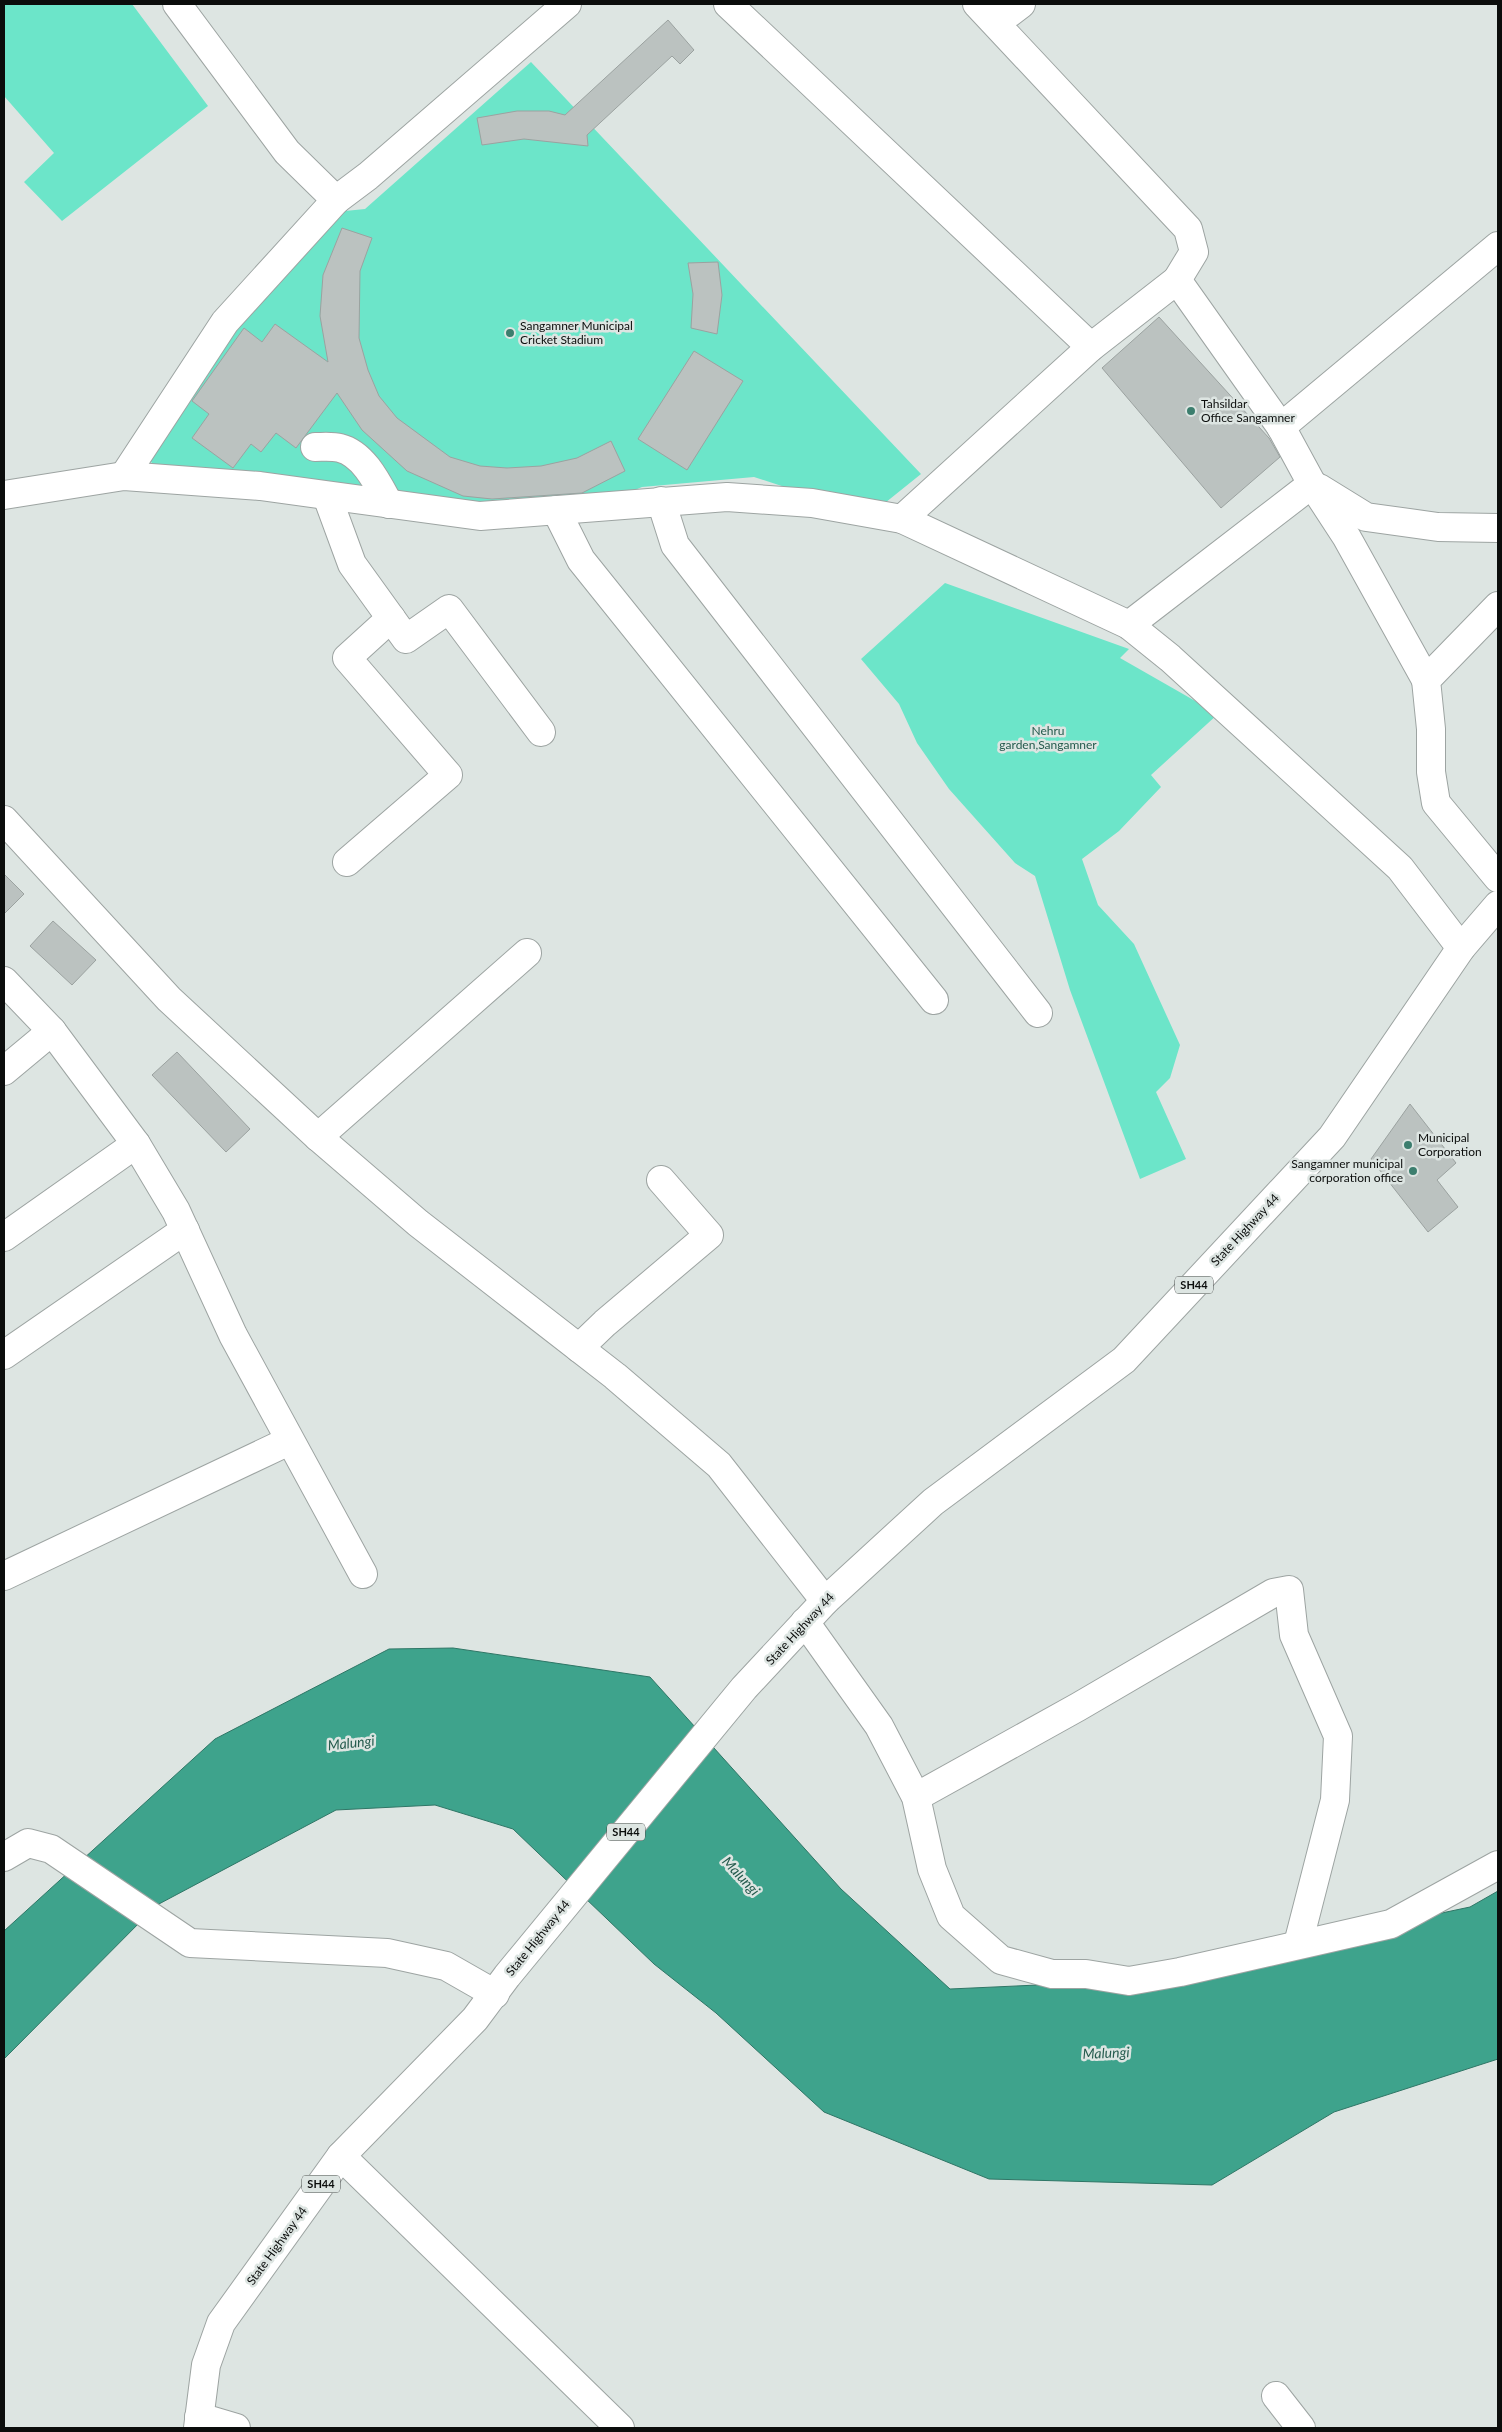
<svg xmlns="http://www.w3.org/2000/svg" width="1502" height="2432" font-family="Lato,sans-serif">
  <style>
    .green { fill: #6ce5c9 }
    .water { fill: #3ea38c; stroke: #2f7666 }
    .building { fill: #bbc2c0; stroke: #9ba2a0 }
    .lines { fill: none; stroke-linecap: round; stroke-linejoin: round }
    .minor-casing { stroke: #9da4a2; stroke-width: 30 }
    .major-casing { stroke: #9da4a2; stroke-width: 30 }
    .minor { stroke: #fff; stroke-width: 28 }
    .major { stroke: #fff; stroke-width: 28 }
    .poi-dot { fill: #3c7e6e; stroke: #dde5e2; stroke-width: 2 }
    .labels { text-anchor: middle; stroke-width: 5; stroke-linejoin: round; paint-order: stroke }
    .shield { fill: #dde5e2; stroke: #4a4e4c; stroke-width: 1 }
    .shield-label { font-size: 11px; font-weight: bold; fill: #0b0d0c }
    .poi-label { font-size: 12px; fill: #0b0d0c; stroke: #dde5e2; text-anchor: start }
    .park-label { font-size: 12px; fill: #255b4e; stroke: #dde5e2 }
    .street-label { font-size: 12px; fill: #0b0d0c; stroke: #dde5e2 }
    .water-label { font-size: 14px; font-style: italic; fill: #255b4e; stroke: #dde5e2 }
  </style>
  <rect width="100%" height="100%" fill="#dde5e2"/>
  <g class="green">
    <polygon points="4,4 132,4 208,106 62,221 24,182 54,153 4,96"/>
    <polygon points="531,62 921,474 870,515 754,477 642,487 623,495 545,505 448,500 160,473 143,452 325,213 365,209"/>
    <polygon points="945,583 1129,649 1120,658 1218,714 1151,775 1161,787 1119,831 1082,859 1098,905 1134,944 1180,1045 1170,1078 1156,1092 1186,1159 1140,1179 1070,990 1035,876 1015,863 949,789 917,743 899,704 861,659"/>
  </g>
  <polygon class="water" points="453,1648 650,1677 841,1889 950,1989 1148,1980 1319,1939 1470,1907 1498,1891 1498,2059 1334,2112 1212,2185 989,2179 824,2112 716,2013 654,1964 513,1829 435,1805 336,1810 157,1905 4,2059 4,1931 215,1739 389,1649"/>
  <g class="building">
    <polygon points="668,20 694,50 680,64 672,56 587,135 588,146 524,139 482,145 477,118 517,111 549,111 565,115"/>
    <polygon points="342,228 372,238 360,271 359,338 368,370 379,396 397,418 450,457 480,466 507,468 541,466 577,458 611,441 625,471 582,493 492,499 463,496 407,471 362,430 337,393 296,448 276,433 261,452 251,444 233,468 192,438 209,414 192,401 244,328 262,342 275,324 328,362 320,316 323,275"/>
    <polygon points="718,262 722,295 717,334 691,328 693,294 688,263"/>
    <polygon points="1159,317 1269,438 1280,457 1221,508 1102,368"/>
    <polygon points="694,351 743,381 687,470 638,439"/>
    <polygon points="4,874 24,894 4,914"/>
    <polygon points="53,921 96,960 72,985 30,946"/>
    <polygon points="177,1052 250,1129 226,1152 152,1075"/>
    <polygon points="1410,1104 1456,1163 1437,1180 1458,1207 1428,1232 1371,1159"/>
  </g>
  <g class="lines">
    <g class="minor-casing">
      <g id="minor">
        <polyline points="177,4 287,152 336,200 368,176 567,4"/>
        <polyline points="728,4 1091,347"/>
        <polyline points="977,4 1188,229 1194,252 1177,280"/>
        <polyline points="996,23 1021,4"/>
        <polyline points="1281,427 1498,246"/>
        <path d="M315,447C323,447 332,446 340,448C364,454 378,484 389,504"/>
        <polyline points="124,476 225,322 336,200"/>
        <polyline points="1312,484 1346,536 1426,680"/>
        <polyline points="1319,488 1366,517 1438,527 1498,528"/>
        <polyline points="4,495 124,476 260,486 480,516 727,497 812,503 902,519 1129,625 1170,658 1400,868 1461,948"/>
        <polyline points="327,496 352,564 406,639 449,609 541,732"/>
        <polyline points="661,501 675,545 1038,1013"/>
        <polyline points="556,510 581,560 934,1000"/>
        <polyline points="902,519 1091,347 1177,280 1281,427 1312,484 1129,625"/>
        <polyline points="1498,606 1426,680 1431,729 1431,772 1436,803 1498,878"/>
        <polyline points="347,862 448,775 347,658 391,618"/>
        <polyline points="4,981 52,1031 136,1144 176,1211 233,1335 363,1574"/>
        <polyline points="4,1071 52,1031"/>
        <polyline points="318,1137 527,953"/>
        <polyline points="4,1237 136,1144"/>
        <polyline points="579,1348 605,1323 709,1235 661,1180"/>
        <polyline points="4,1355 185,1230"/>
        <polyline points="4,1576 289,1441"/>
        <polyline points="805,1622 879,1726 916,1797 932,1869 951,1916 1001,1960 1052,1974 1086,1974 1129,1981 1180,1972 1391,1924 1498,1865"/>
        <polyline points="916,1797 1078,1707 1273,1593 1289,1590 1294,1635 1338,1736 1335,1800 1298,1944"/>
        <polyline points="341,2156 620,2428"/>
        <polyline points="1276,2396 1301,2428"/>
        <polyline points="199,2417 236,2428"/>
      </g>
    </g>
    <g class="major-casing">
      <g id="major">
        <polyline points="4,820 169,999 318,1137 418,1223 615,1376 719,1465 825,1601"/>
        <polyline points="4,1857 28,1843 51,1849 190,1943 387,1953 446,1966 495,1994"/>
        <polyline points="198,2428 206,2365 221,2323 341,2156 475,2019 507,1976 744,1688 825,1601 933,1502 1124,1360 1332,1137 1461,948 1498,905"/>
      </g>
    </g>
    <use href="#minor" class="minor"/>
    <use href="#major" class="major"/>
  </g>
  <g class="poi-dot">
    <circle cx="510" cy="333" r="5"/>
    <circle cx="1191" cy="411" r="5"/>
    <circle cx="1408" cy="1145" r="5"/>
    <circle cx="1413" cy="1171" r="5"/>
  </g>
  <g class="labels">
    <g class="shield">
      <rect x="1175" y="1276.5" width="38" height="17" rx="4"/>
      <rect x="607" y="1823.5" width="38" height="17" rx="4"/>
      <rect x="302" y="2175.5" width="38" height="17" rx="4"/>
    </g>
    <g class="shield-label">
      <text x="1194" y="1289">SH44</text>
      <text x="626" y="1836">SH44</text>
      <text x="321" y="2188">SH44</text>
    </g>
    <g class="poi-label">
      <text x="520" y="330">Sangamner Municipal<tspan x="520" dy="14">Cricket Stadium</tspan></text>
      <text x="1201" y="408">Tahsildar<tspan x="1201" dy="14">Office Sangamner</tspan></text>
      <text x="1418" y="1142">Municipal<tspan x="1418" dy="14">Corporation</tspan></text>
      <text x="1403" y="1168" text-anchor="end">Sangamner municipal<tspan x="1403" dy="14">corporation office</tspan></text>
    </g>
    <g class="park-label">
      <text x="1048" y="735">Nehru<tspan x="1048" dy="14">garden,Sangamner</tspan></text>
    </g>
    <g class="street-label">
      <text transform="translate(1245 1230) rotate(-47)" y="4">State Highway 44</text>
      <text transform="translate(800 1629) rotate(-47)" y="4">State Highway 44</text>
      <text transform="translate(538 1938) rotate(-51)" y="4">State Highway 44</text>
      <text transform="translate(277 2246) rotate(-54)" y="4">State Highway 44</text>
    </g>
    <g class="water-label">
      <text transform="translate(351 1743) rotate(-6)" y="5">Malungi</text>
      <text transform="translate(741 1876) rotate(47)" y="5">Malungi</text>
      <text transform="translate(1106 2053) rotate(-2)" y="5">Malungi</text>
    </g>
  </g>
  <rect width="1502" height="2432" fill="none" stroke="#0b0d0c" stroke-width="10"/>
</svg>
